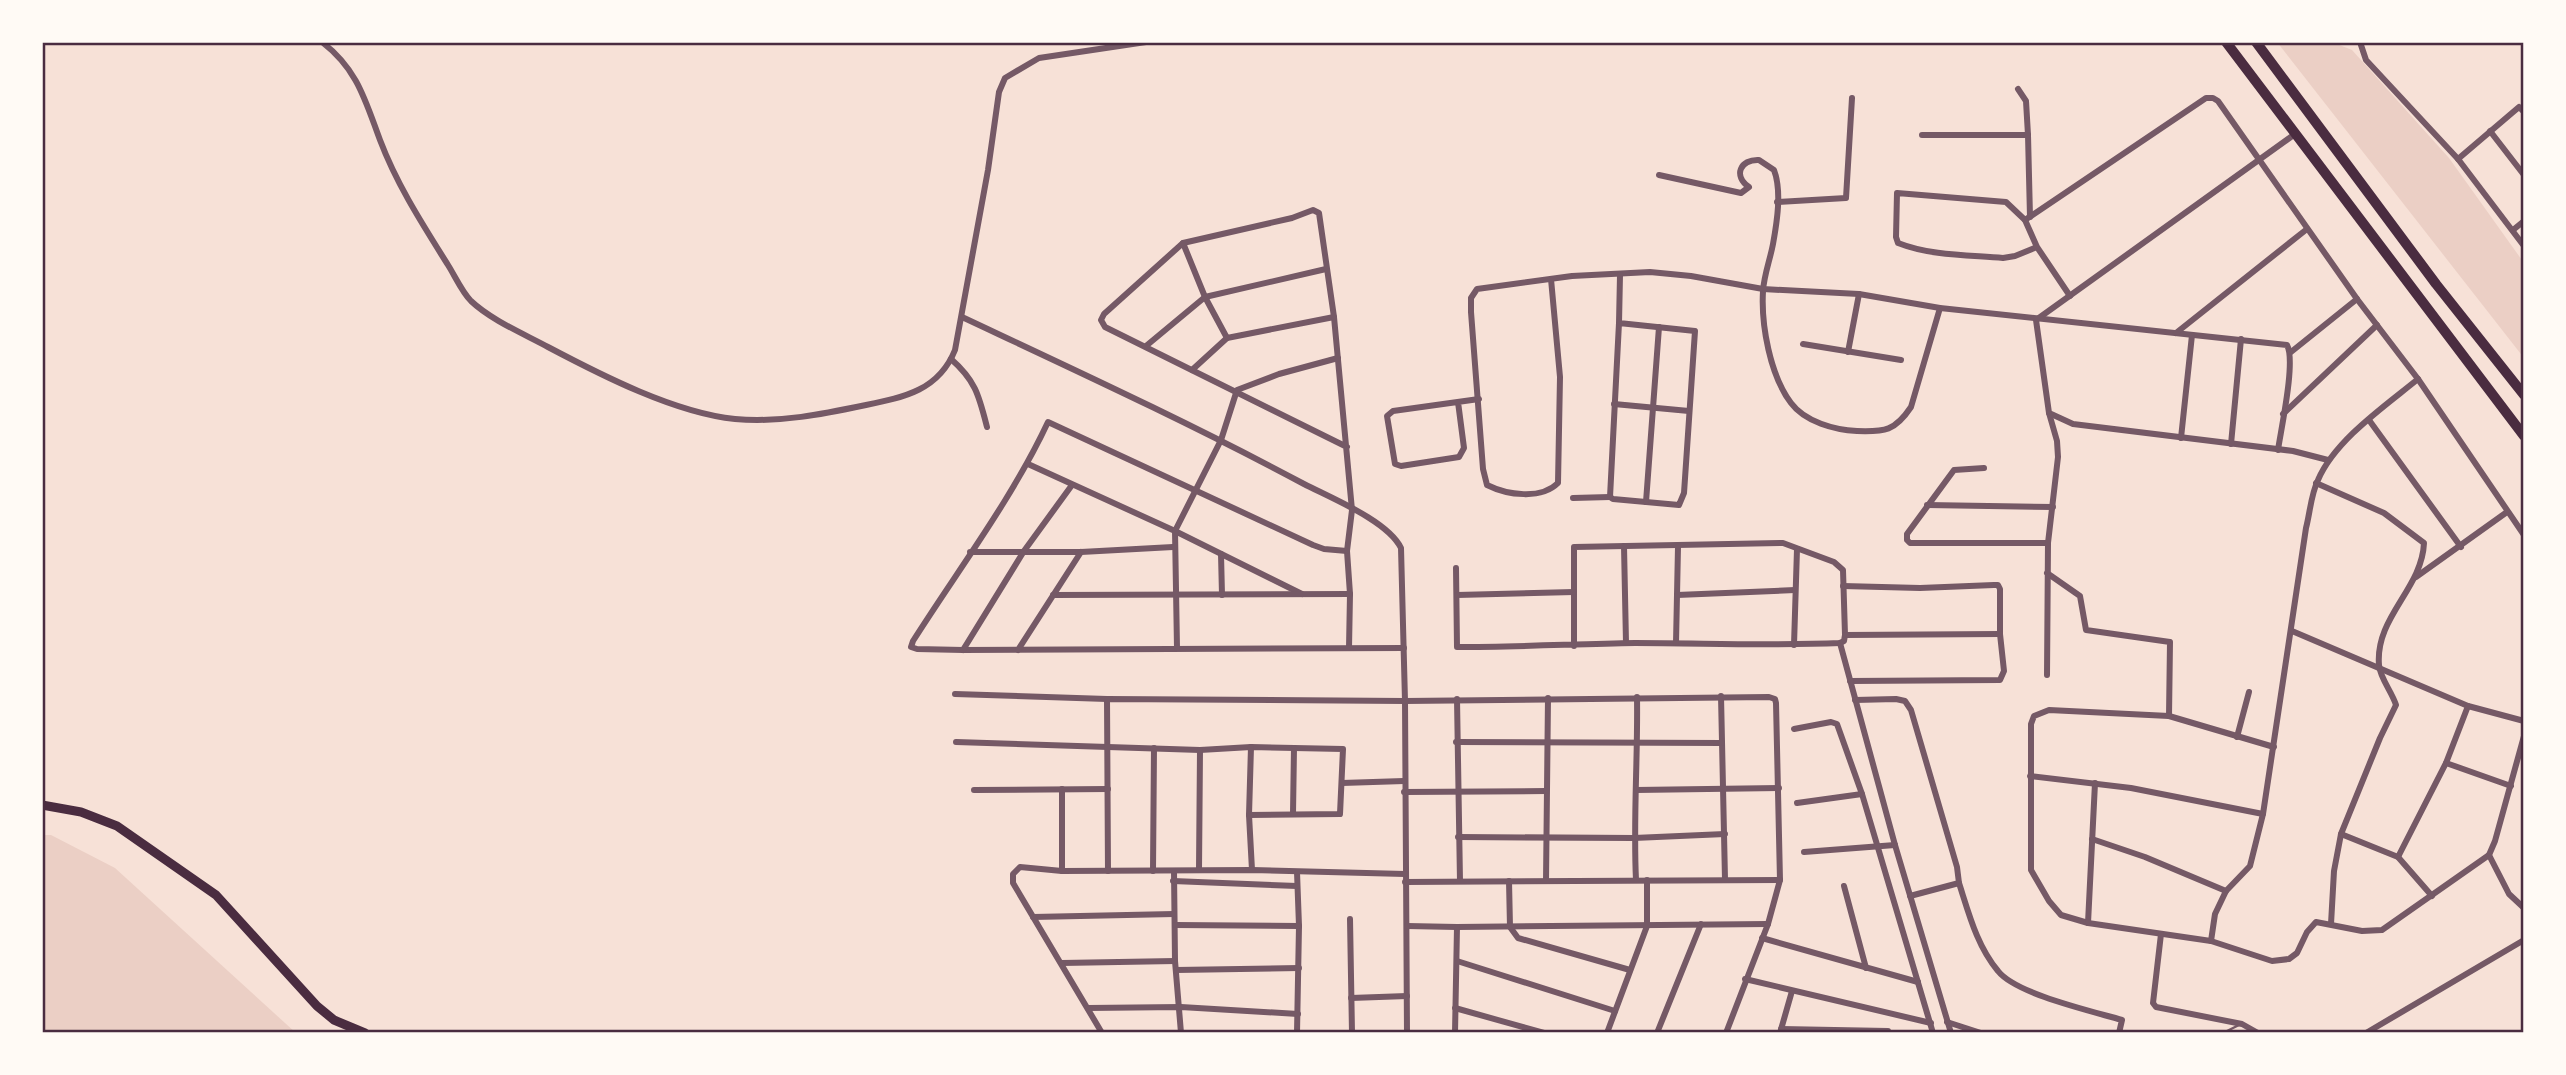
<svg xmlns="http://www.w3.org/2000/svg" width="2566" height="1075" font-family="'Exo 2',sans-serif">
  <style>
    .green { fill: #ebcfc5 }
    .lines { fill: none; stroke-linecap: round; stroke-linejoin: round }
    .service { stroke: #755966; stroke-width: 2.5 }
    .minor { stroke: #755966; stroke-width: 6 }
    .secondary { stroke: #4a2c40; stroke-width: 9 }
    .trunk { stroke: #4a2c40; stroke-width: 10 }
    .neatline { fill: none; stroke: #4a2c40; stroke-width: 2.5 }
  </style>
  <rect width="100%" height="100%" fill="#f7e1d7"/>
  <g class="green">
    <polygon points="2277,42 2332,42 2352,50 2449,158 2524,263 2524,358"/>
    <polygon points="42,835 51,835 115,868 296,1033 42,1033"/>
  </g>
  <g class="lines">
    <polyline class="service" points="2223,1033 2239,1025"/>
    <g class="minor">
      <path d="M322,42C358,70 365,100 380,140C397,185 423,225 448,265C455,276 462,292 471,301C491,320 524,334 548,347C601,375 675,413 735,419C780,423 823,414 866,405C905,397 939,390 955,350L988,170L999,92L1005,78L1039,58L1146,42"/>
      <polyline points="2360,42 2366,60 2458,159 2524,246"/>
      <polyline points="2018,89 2026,101 2028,135"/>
      <polyline points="2490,131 2524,175"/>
      <polyline points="2295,134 2036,320 2049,413 2073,424 2293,451 2328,460"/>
      <polyline points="1922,135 2028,135 2030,217"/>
      <polyline points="2458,159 2519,107 2524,112"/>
      <path d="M1659,175L1741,193L1749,187C1733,176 1740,159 1759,160L1774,170C1782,191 1777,222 1773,244C1770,260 1764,275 1763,291C1761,325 1770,375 1791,403C1805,422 1835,430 1857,431C1885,432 1895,431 1911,407L1940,308"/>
      <polyline points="1777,202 1846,198 1852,98"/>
      <polyline points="2025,220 2206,98 2213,98 2218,101 2357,299 2418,379 2524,535"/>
      <polyline points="2513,230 2524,221"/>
      <polyline points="1183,243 1205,297 1227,338 1334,317"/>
      <path d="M2037,247L2015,256L2003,258C1969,255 1931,256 1898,243L1896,237L1897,193L2006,202L2025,220L2037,247L2070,296"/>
      <path d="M1551,279L1560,377L1558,483C1541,500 1507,495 1487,485L1483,469L1471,312V298L1477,289L1572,276L1650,272L1691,276L1763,289L1859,294L1940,308L2287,345C2296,361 2281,429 2278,450"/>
      <path d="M962,317C1077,371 1192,424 1304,484C1331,498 1388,521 1401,548L1405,701L1407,1033"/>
      <polyline points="1619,323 1695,331 1684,493 1679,505 1613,499 1610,497 1619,323 1620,275"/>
      <polyline points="2176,333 2307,229"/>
      <polyline points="1803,344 1901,360"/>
      <polyline points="1146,346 1205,297 1326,269"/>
      <polyline points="1848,352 1859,294"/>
      <polyline points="2291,352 2357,299"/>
      <path d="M951,359C976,381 979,396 987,427"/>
      <polyline points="1192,370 1227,338"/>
      <polyline points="1458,402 1464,448 1459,457 1401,466 1395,464 1387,416 1393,411 1479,399"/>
      <polyline points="1614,404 1689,411"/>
      <polyline points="2283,414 2377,325"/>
      <polyline points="2369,420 2461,547"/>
      <polyline points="2181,438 2192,335"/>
      <polyline points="2231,444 2241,339"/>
      <polyline points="1347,447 1105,327 1101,320 1104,314 1183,243 1292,218 1313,210 1319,213 1334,317 1352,510 1347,551 1350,594 1349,648"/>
      <polyline points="1028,464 1175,531 1302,594"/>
      <polyline points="1984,468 1954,470 1907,534 1907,540 1910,543 2048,543"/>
      <path d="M2316,483L2384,513L2424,543C2422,589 2375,617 2379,665C2380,678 2392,692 2396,705L2380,738L2341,834L2334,871L2331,924"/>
      <polyline points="1573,498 1610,497"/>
      <polyline points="1646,502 1659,327"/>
      <polyline points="1927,505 2053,507"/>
      <polyline points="1624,546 1626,643"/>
      <path d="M1347,551L1324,549L1313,545L1048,422C1012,499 958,570 913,641L911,647L917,649L963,650L1404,648"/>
      <polyline points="970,552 1081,552 1173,547"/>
      <polyline points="1221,554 1222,595"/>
      <path d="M1456,568L1457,647C1516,647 1576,644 1635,643C1703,643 1772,646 1840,643L1844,641L1845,635L1843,570L1834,562L1783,543L1574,547V646"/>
      <polyline points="2047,573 2080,596 2086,630 2170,642 2169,716"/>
      <polyline points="2416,577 2507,512"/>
      <polyline points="1843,586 1920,588 1994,585 1998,585 2000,589 2000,634 2004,671 2000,680 1850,681"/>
      <polyline points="1053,595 1350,594"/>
      <polyline points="1457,595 1574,592"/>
      <polyline points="1677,595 1795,590"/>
      <polyline points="2292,631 2468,706 2524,721"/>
      <polyline points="1845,635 2000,634"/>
      <polyline points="1676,643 1678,547"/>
      <polyline points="1840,643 1895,845 1951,1033"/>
      <polyline points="1794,645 1797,549"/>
      <polyline points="1177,648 1175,531 1221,440 1237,390 1279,374 1338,358"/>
      <polyline points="963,650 1024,551 1072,485"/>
      <polyline points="1018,650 1081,552"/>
      <polyline points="2047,675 2048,543 2058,457 2057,441 2049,413"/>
      <polyline points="955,694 1107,699"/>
      <polyline points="1721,696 1725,879"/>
      <polyline points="1457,699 1460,881"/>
      <polyline points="1855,700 1896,699 1905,701 1911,710 1957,867 1959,883 1910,896"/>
      <polyline points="1794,729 1831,722 1837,724 1862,794 1933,1033"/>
      <polyline points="2237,737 2249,692"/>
      <polyline points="956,742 1200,750 1251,747 1343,749 1340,814 1249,815"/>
      <polyline points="1456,742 1722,743"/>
      <polyline points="1251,747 1249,815 1252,870"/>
      <polyline points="2274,747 2169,716 2049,710 2034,716 2031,724 2031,870 2049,901 2061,915 2088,923 2211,941 2272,961 2289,959 2297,953 2307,932 2316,922 2362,931 2382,930 2489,855 2495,841 2524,736"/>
      <polyline points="2446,763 2511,786"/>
      <polyline points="2030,776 2131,788 2263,814"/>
      <polyline points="1342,783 1404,781"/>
      <polyline points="1062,789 1062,871"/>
      <polyline points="974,790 1108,789"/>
      <polyline points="1636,790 1779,788"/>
      <polyline points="1404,792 1546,791"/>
      <polyline points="1797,803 1862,794"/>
      <polyline points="1293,814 1294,748"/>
      <polyline points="2341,834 2398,857 2432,896"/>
      <polyline points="1458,837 1634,838 1725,834"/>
      <polyline points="2092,839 2145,857 2226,891"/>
      <polyline points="1804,852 1895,845"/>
      <polyline points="2489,855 2509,894 2524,908"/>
      <polyline points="2398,857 2446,763 2468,706"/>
      <polyline points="1199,870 1200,750"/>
      <polyline points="1108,871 1107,699 1405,701 1769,697 1775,699 1776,703 1780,880 1768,924 1726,1033"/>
      <polyline points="1153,871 1154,748"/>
      <polyline points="1174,871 1175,961 1181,1033"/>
      <polyline points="1297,872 1299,926 1297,1033"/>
      <path d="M1636,880C1633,819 1638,758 1637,697"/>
      <polyline points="1173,881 1297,886"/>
      <polyline points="1509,881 1510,927 1518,938 1630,970"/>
      <polyline points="1546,881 1548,698"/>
      <polyline points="1405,882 1780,880"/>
      <path d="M1959,883C1969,914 1977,946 1998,971C2016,994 2091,1011 2122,1020L2119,1033"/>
      <polyline points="1844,886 1866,968"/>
      <polyline points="1033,917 1174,914"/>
      <polyline points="1350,919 1352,1033"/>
      <polyline points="2088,923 2095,783"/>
      <polyline points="1175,925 1299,926"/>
      <polyline points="1407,926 1457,927 1768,924"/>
      <polyline points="2161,934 2153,1003 2156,1007 2242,1024 2258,1033"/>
      <polyline points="1762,938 1918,982"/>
      <path d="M2211,941L2215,914L2226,891L2250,866L2263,814L2306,528C2310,513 2311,494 2318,480C2335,440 2385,406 2418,379"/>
      <polyline points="1457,961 1615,1011"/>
      <polyline points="1062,963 1175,961"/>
      <polyline points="1176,970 1299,968"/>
      <polyline points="1745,979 1931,1023"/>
      <polyline points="1351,998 1407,996"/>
      <polyline points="1088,1008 1181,1007 1298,1014"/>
      <polyline points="1455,1008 1544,1033"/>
      <polyline points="1947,1022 1981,1033"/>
      <polyline points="1781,1029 1888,1031"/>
      <polyline points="1102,1033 1013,883 1013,874 1020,867 1062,871 1252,870 1405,874"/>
      <polyline points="1455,1033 1457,927"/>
      <polyline points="1607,1033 1647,926 1647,880"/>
      <polyline points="1657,1033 1701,924"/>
      <polyline points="1780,1033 1792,991"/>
      <polyline points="2366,1033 2524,940"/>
    </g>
    <polyline class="secondary" points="42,805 81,812 117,826 216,895 317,1006 334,1020 365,1033"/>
    <g class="trunk">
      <polyline points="2226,42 2524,436"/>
      <polyline points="2256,42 2436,284 2524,395"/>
    </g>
  </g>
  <rect width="2566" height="1075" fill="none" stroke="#fffaf5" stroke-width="88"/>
  <rect x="44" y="44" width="2478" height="987" class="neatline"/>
</svg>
